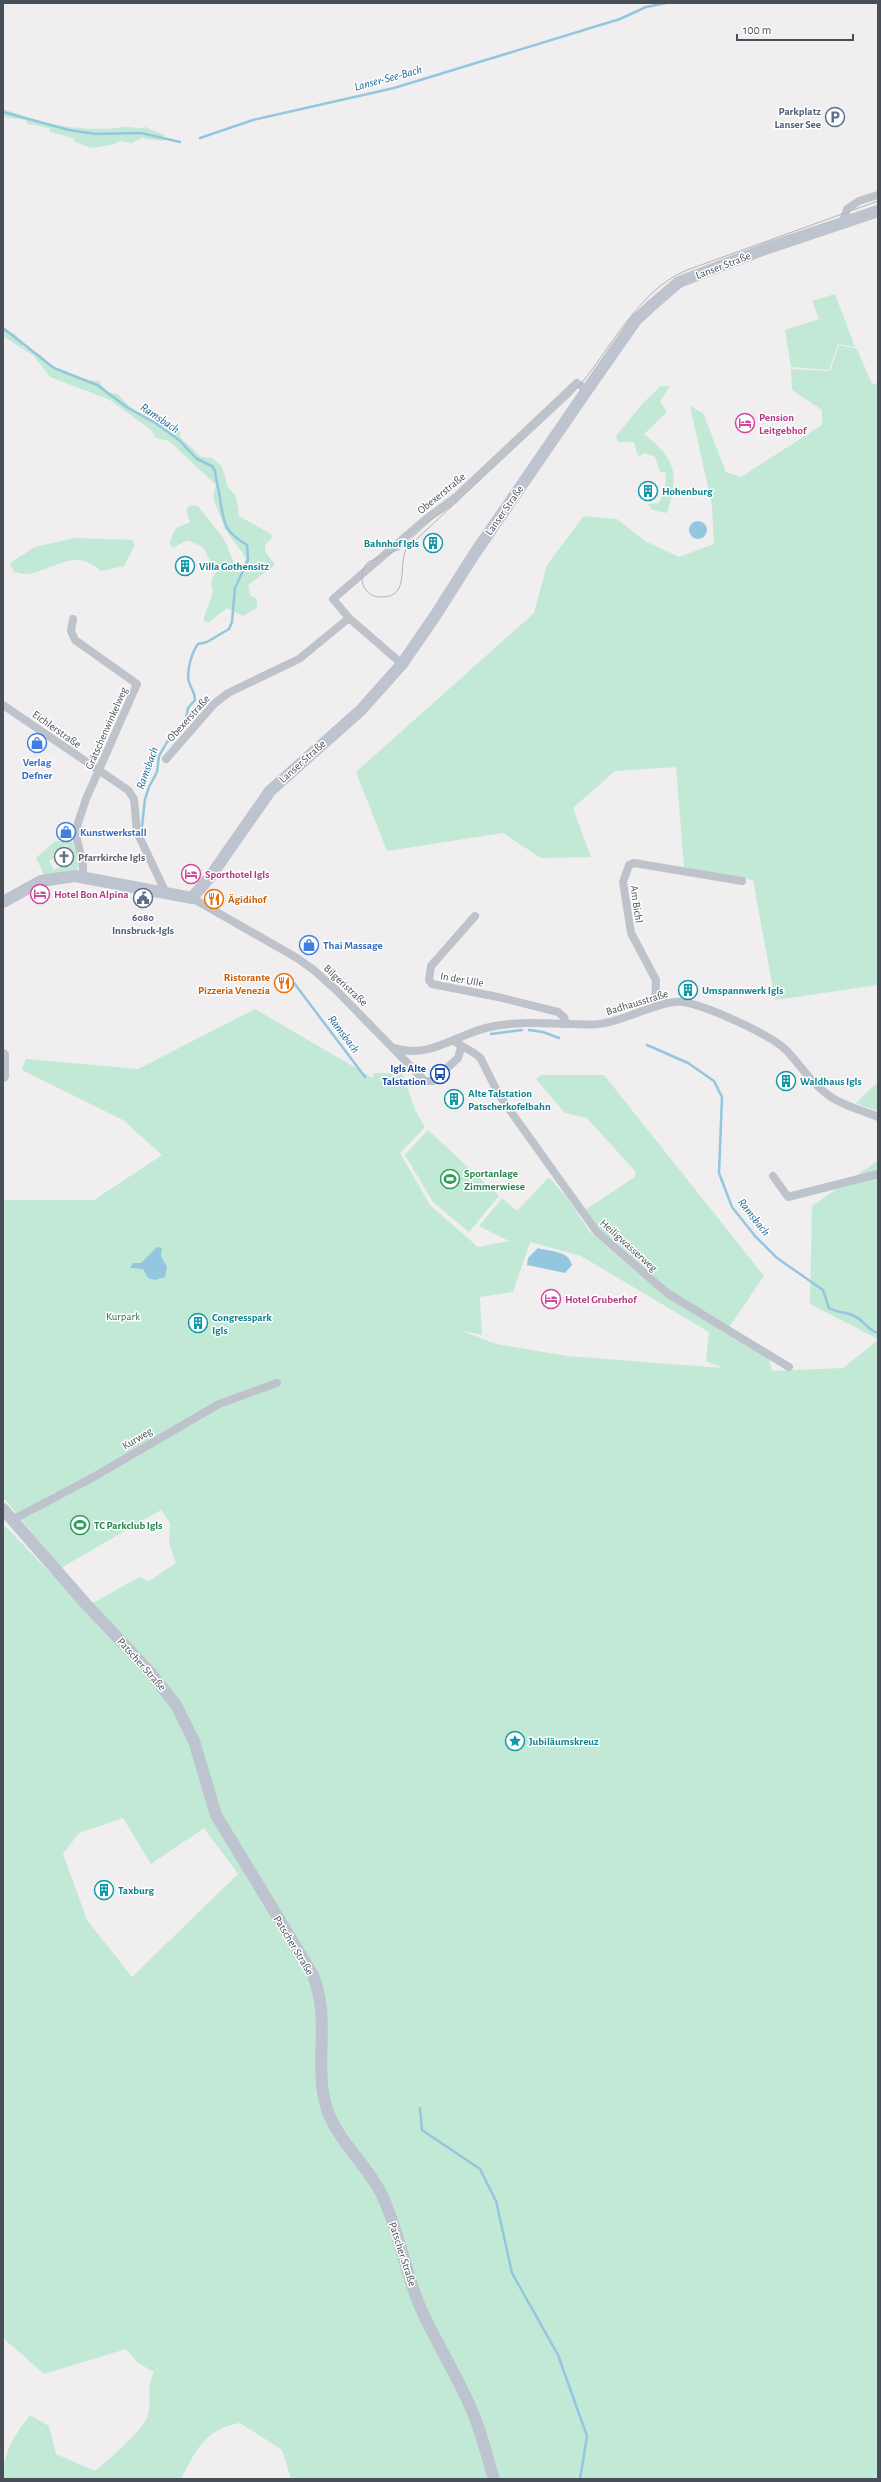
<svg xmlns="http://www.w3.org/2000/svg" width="881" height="2482" font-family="'Alegreya Sans',sans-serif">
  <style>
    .green { fill: #c2e9d6; fill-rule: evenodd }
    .water { fill: #94c6e0 }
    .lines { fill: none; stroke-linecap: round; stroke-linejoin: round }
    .stream { stroke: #94c6e0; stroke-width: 2.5 }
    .street { stroke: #bec3cb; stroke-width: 8 }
    .secondary { stroke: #bec4cf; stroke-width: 12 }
    .tram { stroke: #b1b3b7; stroke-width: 1 }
    .labels { text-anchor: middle; stroke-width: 3; stroke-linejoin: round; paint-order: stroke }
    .service-label { font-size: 11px; font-weight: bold; fill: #4e5e75; stroke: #fff; text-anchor: end }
    .street-label { font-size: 11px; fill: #494f59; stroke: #fff }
    .hotel-label { font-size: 11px; font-weight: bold; fill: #b23c85; stroke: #fff; text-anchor: start }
    .culture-label { font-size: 11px; font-weight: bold; fill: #0d838f; stroke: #fff; text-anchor: start }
    .shop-label { font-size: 11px; font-weight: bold; fill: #366cbe; stroke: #fff; text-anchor: start }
    .worship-label { font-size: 11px; font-weight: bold; fill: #5b616d; stroke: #fff; text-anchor: start }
    .food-label { font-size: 11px; font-weight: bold; fill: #c56008; stroke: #fff; text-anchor: start }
    .transit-label { font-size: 11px; font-weight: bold; fill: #164399; stroke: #fff; text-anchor: end }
    .leisure-label { font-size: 11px; font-weight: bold; fill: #27864d; stroke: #fff; text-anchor: start }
    .park-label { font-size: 11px; fill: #227155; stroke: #fff }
    .water-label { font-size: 12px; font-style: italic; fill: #1e6c96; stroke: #fff }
  </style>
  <rect width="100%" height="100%" fill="#f0eeee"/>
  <g class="green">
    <path d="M3,109C16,112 28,119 41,122C67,128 98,131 124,127C132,126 137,130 145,127L164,135L163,141L142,138L132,143L120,141L111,145L91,148L75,142L73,138L50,132L49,128L28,124L25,120L3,117Z"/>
    <polygon points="835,294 855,347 838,344 829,370 791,367 785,330 819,319 812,301"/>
    <path d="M3,330L16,334L23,347L41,355L50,366L87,380L99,381L107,392L118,394C125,404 143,417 154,421C164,424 172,424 180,431V437L201,457L212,458L222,467L228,487L236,496L239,516L271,534L272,538L265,545V551L275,565L248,585L250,595L257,599V608L243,616L227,608L208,623L203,620L213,592L211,582L216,572L203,547L187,540L173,548L169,543L176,528L190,522L186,511L190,505L198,506L224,539L234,563L243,566L246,558L225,529L213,497L216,485L169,441L156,438L151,430L110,400L50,377L34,356L3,336Z"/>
    <polygon points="839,345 857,349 872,384 878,383 878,985 775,1000 753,880 684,867 676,767 615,771 573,808 591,857 541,858 503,833 387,851 356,772 534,613 547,565 584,516 617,519 645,541 679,557 714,544 712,505 690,406 703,413 726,472 741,477 822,425 822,410 792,390 791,369 830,371"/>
    <path d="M661,386H670L660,402L667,412L644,434C677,461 679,473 667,513L652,510L648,504L659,503L665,490L666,473L660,472L655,457L645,453L638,456L634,442H618L616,436L643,403Z"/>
    <path d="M75,538L132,540L135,545L124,566L101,571C75,549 61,566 33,573C28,575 20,573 14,572L10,563L35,547Z"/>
    <path d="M68,839L72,840L80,865L75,871L45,877L36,858L54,842ZM66,845L73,853V859L54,870L49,861L54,858L53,855Z"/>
    <path d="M255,1009L373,1078V1073H402L415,1110L425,1127L400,1153L430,1205L478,1247L509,1241L479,1226L502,1198L517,1211L549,1177L568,1199L590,1232L648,1281L769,1359L772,1371L843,1368L878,1340V2479H291L282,2450L240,2423C205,2429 196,2450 181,2479H3C3,2452 14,2436 30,2415L49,2426L56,2454L95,2471C107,2461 145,2429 148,2415C152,2400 146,2386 154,2372L138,2363L126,2349L44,2374L3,2338V1527H6L84,1608L139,1577L149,1581L176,1563L169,1543L170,1523L161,1510L61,1568L3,1497V1200H94L162,1155L123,1120L22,1070L26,1059L138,1069ZM530,1242L581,1256L709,1332L706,1361L723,1368L567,1356L496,1344L460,1330L482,1335L480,1297L513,1292ZM123,1818L151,1864L204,1828L238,1874L132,1977L87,1920L63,1854L79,1833Z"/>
    <path d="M541,1075H604L764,1276L729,1327C682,1300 613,1257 585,1210L635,1177V1171L587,1118L565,1113L536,1079Z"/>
    <polygon points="878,1082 878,1112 856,1103"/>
    <polygon points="428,1130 499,1196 469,1232 433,1202 405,1155"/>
    <polygon points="878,1161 878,1339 810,1304 812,1206"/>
  </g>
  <g class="water">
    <circle cx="698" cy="530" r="9"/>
    <polygon points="157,1247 162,1248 161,1256 167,1267 165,1277 155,1280 148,1278 143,1269 130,1268 133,1263 141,1263"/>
    <path d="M538,1248C551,1252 568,1250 572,1265L565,1273L527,1265L528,1258Z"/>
  </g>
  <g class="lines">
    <g class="stream">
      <polyline points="3,112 69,130 95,134 141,133 180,142"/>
      <polyline points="200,138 253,120 394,88 620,19 646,7 666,3"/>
      <path d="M3,328L54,368L97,385L128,408L154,422L179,440L197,459L212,466L215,471C216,481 219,489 220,499C224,523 224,532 247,545L248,560L236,586"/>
      <polyline points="229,629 232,622 235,587"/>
      <path d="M142,826L145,799L149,787L157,772L159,756L167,742L185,724L188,708L195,700C195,692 191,689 189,682C186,671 192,652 198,644L207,642L229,629"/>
      <polyline points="294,983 365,1077"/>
      <polyline points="529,1030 543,1032 559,1038"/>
      <polyline points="491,1034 522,1030"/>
      <path d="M647,1045L688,1063L714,1081L722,1097L719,1173L732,1207L755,1236L777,1258L823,1290L829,1308C838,1313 846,1312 854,1316C864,1320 867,1330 878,1333"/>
      <polyline points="420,2108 422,2130 480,2169 496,2201 512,2273 558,2355 587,2436 580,2479"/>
    </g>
    <g class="street">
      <polyline points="843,222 847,209 859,201 878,195"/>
      <polyline points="73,619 71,631 75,640 137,684 86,799 78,823 76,835 83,864 83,876"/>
      <polyline points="402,664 349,618 333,599 426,519 456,497 577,383 587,390"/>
      <polyline points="3,705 128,790 134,799 137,832 165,891"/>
      <polyline points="166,759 214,704 228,693 299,659 349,618"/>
      <polyline points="192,898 297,958 315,971 336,990 425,1081 433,1081 458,1058 461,1048"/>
      <polyline points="475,916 431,966 429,980 432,984 498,997 558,1012 564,1017 566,1024"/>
      <polyline points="655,1007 656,980 631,933 623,882 629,865 634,863 742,881"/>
      <path d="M454,1040C462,1049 474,1050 481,1059L499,1095L597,1232L667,1293L789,1367"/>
      <path d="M395,1048C428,1060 459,1033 490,1027C517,1021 544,1023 572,1024C583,1024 594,1026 605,1023C629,1019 660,1000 683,1002C705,1005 772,1035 787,1051C801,1066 811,1083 828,1095C843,1106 861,1110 878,1117"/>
      <polyline points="773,1176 788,1197 878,1174"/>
      <polyline points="12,1520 90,1479 219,1404 277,1383"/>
    </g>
    <g class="secondary">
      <polyline points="3,902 41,881 75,876 192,898 210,877 270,791 361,710 402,664 435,616 475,553 587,390 636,320 651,306 679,282 765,249 878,211"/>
      <polyline points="3,1055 3,1076"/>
      <path d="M3,1509L85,1603L150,1672L176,1705L194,1741L216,1815L313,1975C332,2023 312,2067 328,2112C340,2143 366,2164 381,2193C398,2228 404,2266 418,2302C434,2340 457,2374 473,2413C482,2434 487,2457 494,2479"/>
    </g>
    <path class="tram" d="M457,502L431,520L400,549L368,562C356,575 362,598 382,597C411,597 397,563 407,548L569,397C608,357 634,292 687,270L878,201"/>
  </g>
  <defs>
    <g id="parking-ring" transform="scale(1)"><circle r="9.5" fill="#fff" stroke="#5c6f8a" stroke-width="1.5"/><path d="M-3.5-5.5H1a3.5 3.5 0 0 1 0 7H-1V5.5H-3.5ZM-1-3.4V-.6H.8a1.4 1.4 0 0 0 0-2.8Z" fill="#5c6f8a"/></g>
    <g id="hotel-ring" transform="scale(1)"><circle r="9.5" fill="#fff" stroke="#d1479c" stroke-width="1.5"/><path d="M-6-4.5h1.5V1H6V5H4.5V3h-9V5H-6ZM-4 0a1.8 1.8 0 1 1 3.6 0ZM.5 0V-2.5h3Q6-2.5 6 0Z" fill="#d1479c"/></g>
    <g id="building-ring" transform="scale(1)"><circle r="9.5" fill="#fff" stroke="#0f9aa8" stroke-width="1.5"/><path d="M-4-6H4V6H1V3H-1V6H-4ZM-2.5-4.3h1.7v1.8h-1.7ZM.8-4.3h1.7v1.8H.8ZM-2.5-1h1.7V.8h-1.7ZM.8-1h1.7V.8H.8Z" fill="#0f9aa8"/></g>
    <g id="shop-ring" transform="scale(1)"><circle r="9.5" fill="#fff" stroke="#3f7fe0" stroke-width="1.5"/><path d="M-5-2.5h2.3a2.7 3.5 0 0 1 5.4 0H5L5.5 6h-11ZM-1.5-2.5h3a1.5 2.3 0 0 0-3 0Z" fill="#3f7fe0"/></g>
    <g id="church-ring" transform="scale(1)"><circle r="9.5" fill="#fff" stroke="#6b7280" stroke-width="1.5"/><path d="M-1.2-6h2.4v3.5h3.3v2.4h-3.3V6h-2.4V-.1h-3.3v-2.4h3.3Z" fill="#6b7280"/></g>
    <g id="civic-ring" transform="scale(1)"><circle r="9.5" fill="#fff" stroke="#5c6f8a" stroke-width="1.5"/><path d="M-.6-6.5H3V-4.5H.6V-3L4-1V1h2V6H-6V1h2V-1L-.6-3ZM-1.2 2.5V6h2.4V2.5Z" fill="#5c6f8a"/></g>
    <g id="restaurant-ring" transform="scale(1)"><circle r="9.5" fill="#fff" stroke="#e8710a" stroke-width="1.5"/><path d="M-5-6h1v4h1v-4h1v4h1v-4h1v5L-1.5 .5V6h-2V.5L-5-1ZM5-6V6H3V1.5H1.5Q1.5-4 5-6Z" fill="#e8710a"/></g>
    <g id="bus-ring" transform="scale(1)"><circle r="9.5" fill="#fff" stroke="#1a4fb4" stroke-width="1.5"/><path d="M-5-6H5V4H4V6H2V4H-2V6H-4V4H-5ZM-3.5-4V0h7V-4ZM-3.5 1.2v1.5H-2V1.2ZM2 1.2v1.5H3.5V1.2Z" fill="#1a4fb4"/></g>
    <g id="stadium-ring" transform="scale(1)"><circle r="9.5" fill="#fff" stroke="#2e9e5b" stroke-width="1.5"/><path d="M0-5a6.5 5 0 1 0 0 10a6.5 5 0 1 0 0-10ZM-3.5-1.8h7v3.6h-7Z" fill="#2e9e5b"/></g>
    <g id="sight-ring" transform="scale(1)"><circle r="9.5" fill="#fff" stroke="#0f9aa8" stroke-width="1.5"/><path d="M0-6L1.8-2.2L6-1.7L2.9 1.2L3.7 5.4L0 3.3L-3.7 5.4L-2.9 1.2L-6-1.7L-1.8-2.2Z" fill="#0f9aa8"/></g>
  </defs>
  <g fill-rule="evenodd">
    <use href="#parking-ring" x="835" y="117"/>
    <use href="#hotel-ring" x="745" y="423"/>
    <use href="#building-ring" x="648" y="491"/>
    <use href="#building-ring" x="433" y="543"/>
    <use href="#building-ring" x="185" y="566"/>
    <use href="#shop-ring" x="37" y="743"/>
    <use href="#shop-ring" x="66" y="832"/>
    <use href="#church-ring" x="64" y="857"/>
    <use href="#hotel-ring" x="191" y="874"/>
    <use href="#hotel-ring" x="40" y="894"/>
    <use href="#civic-ring" x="143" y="898"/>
    <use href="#restaurant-ring" x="214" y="899"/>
    <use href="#shop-ring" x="309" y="945"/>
    <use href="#restaurant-ring" x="284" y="983"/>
    <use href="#building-ring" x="688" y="990"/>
    <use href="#bus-ring" x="440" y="1074"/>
    <use href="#building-ring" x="786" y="1081"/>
    <use href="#building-ring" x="454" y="1099"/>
    <use href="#stadium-ring" x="450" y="1179"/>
    <use href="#hotel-ring" x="551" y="1299"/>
    <use href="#building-ring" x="198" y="1323"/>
    <use href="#stadium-ring" x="80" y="1525"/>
    <use href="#sight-ring" x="515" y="1741"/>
    <use href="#building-ring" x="104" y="1890"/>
  </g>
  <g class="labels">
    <g class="service-label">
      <text x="821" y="115">Parkplatz<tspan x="821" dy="13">Lanser See</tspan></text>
      <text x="143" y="921" text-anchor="middle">6080<tspan x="143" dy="13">Innsbruck-Igls</tspan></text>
    </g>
    <g class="street-label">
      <text transform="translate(723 265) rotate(-21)" y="4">Lanser Straße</text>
      <text transform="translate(441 493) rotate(-39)" y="4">Obexerstraße</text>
      <text transform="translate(504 510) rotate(-55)" y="4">Lanser Straße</text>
      <text transform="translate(188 718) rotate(-48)" y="4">Obexerstraße</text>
      <text transform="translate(106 728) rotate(-66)" y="4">Grätschenwinkelweg</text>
      <text transform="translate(57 729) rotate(35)" y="4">Eichlerstraße</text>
      <text transform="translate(302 761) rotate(-42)" y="4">Lanser Straße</text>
      <text transform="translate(637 904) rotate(82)" y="4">Am Bichl</text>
      <text transform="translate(462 979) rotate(10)" y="4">In der Ulle</text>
      <text transform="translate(346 985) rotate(43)" y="4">Bilgeristraße</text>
      <text transform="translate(637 1002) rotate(-17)" y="4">Badhausstraße</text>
      <text transform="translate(629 1245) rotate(42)" y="4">Heiligwasserweg</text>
      <text transform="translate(137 1438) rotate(-31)" y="4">Kurweg</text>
      <text transform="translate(142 1664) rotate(48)" y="4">Patscher Straße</text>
      <text transform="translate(294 1945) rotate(59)" y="4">Patscher Straße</text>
      <text transform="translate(403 2254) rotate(72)" y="4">Patscher Straße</text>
    </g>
    <g class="hotel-label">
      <text x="759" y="421">Pension<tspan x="759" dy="13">Leitgebhof</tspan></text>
      <text x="205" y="878">Sporthotel Igls</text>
      <text x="54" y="898">Hotel Bon Alpina</text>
      <text x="565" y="1303">Hotel Gruberhof</text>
    </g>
    <g class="culture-label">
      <text x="662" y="495">Hohenburg</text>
      <text x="419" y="547" text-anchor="end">Bahnhof Igls</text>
      <text x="199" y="570">Villa Gothensitz</text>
      <text x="702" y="994">Umspannwerk Igls</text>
      <text x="800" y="1085">Waldhaus Igls</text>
      <text x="468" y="1097">Alte Talstation<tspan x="468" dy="13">Patscherkofelbahn</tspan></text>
      <text x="212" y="1321">Congresspark<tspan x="212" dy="13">Igls</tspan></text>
      <text x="529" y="1745">Jubiläumskreuz</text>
      <text x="118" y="1894">Taxburg</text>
    </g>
    <g class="shop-label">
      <text x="37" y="766" text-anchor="middle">Verlag<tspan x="37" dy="13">Defner</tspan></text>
      <text x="80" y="836">Kunstwerkstall</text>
      <text x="323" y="949">Thai Massage</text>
    </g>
    <g class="worship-label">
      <text x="78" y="861">Pfarrkirche Igls</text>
    </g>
    <g class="food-label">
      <text x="228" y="903">Ägidihof</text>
      <text x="270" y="981" text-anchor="end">Ristorante<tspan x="270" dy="13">Pizzeria Venezia</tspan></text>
    </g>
    <g class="transit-label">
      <text x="426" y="1072">Igls Alte<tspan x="426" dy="13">Talstation</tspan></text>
    </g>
    <g class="leisure-label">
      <text x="464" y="1177">Sportanlage<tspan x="464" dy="13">Zimmerwiese</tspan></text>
      <text x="94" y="1529">TC Parkclub Igls</text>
    </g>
    <g class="park-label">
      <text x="123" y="1320">Kurpark</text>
    </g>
    <g class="water-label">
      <text transform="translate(388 78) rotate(-15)" y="4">Lanser-See-Bach</text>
      <text transform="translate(160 418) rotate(34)" y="4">Ramsbach</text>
      <text transform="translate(147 768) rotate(-70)" y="4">Ramsbach</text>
      <text transform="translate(344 1034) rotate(53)" y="4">Ramsbach</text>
      <text transform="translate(754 1217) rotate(52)" y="4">Ramsbach</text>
    </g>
  </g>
  <rect width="881" height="2482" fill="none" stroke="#494f59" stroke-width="8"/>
  <path d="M737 34v6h116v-6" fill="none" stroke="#494f59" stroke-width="2"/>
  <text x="743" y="34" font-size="12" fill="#494f59" stroke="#ffffff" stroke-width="3" paint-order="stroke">100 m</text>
</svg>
